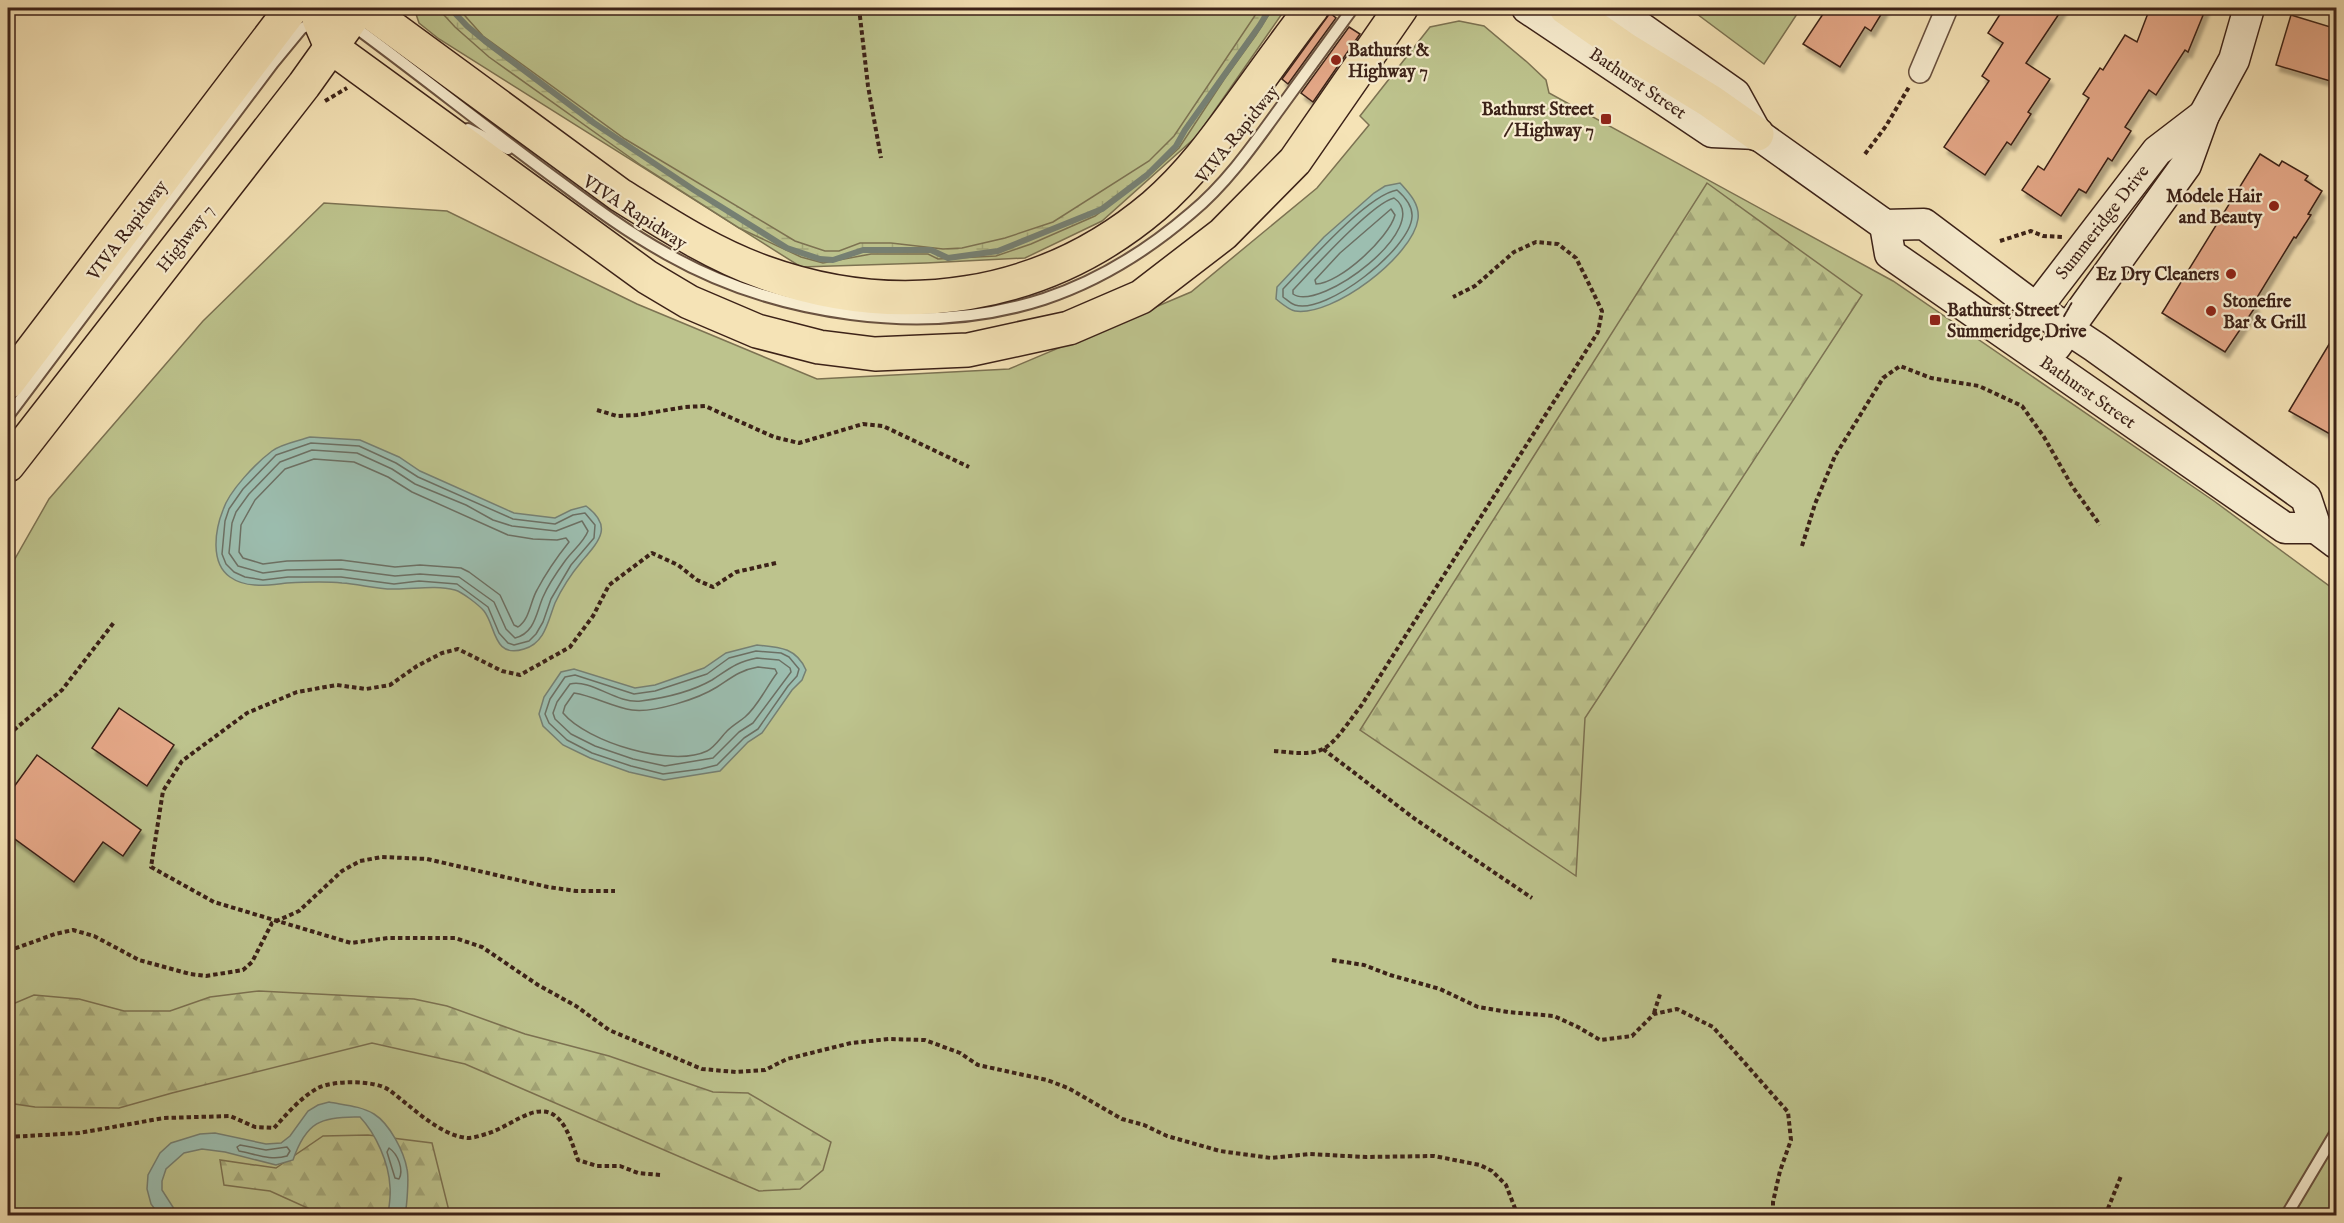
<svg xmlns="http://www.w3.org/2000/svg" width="2344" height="1223" font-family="'IM FELL English',serif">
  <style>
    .green { fill: #bdc38d; stroke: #7c7252; stroke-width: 1.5 }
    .forest { fill: url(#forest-firs); stroke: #7c7252; stroke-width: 1.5 }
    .wetland { fill: url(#wetland-marsh); stroke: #7c7252; stroke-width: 1.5 }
    .water { fill: #9cbeb0; stroke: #768073; stroke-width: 1.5 }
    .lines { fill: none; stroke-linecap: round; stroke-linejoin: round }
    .shore { stroke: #6c7064; stroke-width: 1.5 }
    .stream { stroke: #768073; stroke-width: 6 }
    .building { fill: #e5a888; stroke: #3c2218; stroke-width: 1.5; filter: url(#shadow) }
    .lane-casing { stroke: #6a5240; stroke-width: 14 }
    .street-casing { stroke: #6a5240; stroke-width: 24 }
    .secondary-casing { stroke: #3c2218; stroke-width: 33 }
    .primary-casing { stroke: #3c2218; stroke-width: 36 }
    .path { stroke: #3c2218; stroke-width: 4; stroke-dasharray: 4.5 3; stroke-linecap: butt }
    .lane { stroke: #f8edd0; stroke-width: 10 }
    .street { stroke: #f8edd0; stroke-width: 21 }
    .secondary { stroke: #f8edd0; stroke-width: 30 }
    .primary { stroke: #f5e3b6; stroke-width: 33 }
    .poi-dot { fill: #8f2418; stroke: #f8edd0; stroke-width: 2 }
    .labels { text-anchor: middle; stroke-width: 4.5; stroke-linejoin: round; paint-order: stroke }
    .poi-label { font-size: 18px; font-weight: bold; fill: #3c2218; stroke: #f8edd0; text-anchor: start }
    .street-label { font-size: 18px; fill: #3c2218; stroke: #f8edd0 }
  </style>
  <defs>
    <pattern id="forest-firs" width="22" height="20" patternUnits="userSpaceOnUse" patternTransform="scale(1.5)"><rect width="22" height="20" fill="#bdc38d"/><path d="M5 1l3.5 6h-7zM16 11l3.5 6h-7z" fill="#a3a779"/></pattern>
    <pattern id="wetland-marsh" width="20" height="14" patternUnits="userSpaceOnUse" patternTransform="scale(1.5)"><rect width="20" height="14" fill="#bdc38d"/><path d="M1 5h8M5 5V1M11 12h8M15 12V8" fill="none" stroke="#a3a779"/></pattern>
    <filter id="shadow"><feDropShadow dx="3.5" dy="6" stdDeviation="1.5" flood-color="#0004"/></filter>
  </defs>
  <rect width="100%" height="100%" fill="#f5e3b6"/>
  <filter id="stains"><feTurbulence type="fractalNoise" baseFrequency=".00333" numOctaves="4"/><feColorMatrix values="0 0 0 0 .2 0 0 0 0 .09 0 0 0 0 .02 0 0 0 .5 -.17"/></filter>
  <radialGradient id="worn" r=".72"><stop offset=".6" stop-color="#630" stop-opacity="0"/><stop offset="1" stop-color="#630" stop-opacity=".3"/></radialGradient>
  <g class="green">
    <polygon points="414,8 1286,8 1197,136 1102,221 1025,258 926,263 801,267 439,39 419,23"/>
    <polygon points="1689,8 1801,8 1764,64"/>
    <polygon points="1459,21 1484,26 1527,62 1546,80 1549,93 1893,281 2214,501 2336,591 2336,1215 8,1215 8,571 49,499 203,321 324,203 447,211 637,304 817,379 1009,369 1191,292 1317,188 1369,125 1360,116 1430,27"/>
  </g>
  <g class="forest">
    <polygon points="1707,183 1862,295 1585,718 1576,876 1360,730"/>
    <polygon points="259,991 414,999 447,1006 525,1034 609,1056 713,1092 748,1093 831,1142 823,1170 800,1189 759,1191 465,1064 372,1043 172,1093 119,1108 35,1107 8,1103 8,1006 34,995 79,999 124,1011 170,1011 210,997"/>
    <polygon points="368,1135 432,1143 450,1215 323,1215 270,1191 224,1185 220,1160 276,1168 323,1136"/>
  </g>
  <polygon class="wetland" points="442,8 458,8 483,36 625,139 795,241 825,251 839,251 860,243 891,243 943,249 962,248 1005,238 1053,222 1149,161 1174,136 1260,8 1273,8 1256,35 1225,78 1179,148 1152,173 1095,216 1031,244 996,256 938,259 928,254 871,254 823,263 801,257 739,228 642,166 489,57 455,27 443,14"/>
  <g class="water">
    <path d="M1400,183C1409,193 1420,204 1418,219C1413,256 1333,317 1295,311C1289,310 1281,303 1276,299L1277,287L1324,237L1374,193L1385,186Z"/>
    <path d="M310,437L360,440L399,457L420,471L514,513L555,518L571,510L586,506C613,526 600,540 582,561C572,573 562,588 555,603C548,621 545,643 524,649C493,659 496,626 484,611C479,605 462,592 455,590C436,585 415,589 396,589C378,590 360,584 342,583C324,581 305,582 287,583C268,585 247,589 230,577C210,563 215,530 223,510C229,491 256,463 272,451C281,444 298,441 310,437Z"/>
    <path d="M757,645C778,647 796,647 806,670L802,680L792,690L762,733L748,742L720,771L664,780L629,772L590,758L563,745L543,726L539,714L544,697L561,672L574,669L635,688L655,685L704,668L726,653Z"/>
    <path d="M329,1102C344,1105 361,1106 374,1114C390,1124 404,1152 407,1169C409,1178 407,1205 405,1215H388C389,1206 391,1196 390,1187C389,1163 376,1134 360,1117C321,1116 306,1122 293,1160L276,1165L225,1152L202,1149L184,1153L166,1169L162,1181V1190L178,1215H159L151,1204L147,1189L148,1175L160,1153L171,1143L200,1134L215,1133L266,1144L281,1143L290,1136L308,1111L318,1105Z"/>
  </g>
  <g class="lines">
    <g class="shore">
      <path d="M1397,190C1405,197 1413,206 1412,217C1410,249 1326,315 1295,305C1291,304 1286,299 1283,297V289C1306,265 1367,195 1397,190Z"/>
      <path d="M1394,198C1435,226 1320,313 1293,294V290C1311,271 1372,203 1394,198Z"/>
      <path d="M1391,209L1395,215C1389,238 1339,284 1316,284L1315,280L1340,253Z"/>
      <polygon points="311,443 359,446 396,463 418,477 513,519 555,524 573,515 585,513 595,525 594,538 571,565 551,599 543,622 536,634 529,641 514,645 508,643 499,633 488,607 457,584 419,581 394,584 341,577 288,577 263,580 245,577 234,572 226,564 222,554 225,521 229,509 243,489 276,455"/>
      <path d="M312,450L357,453L392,469L415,484L466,505L493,520L512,526L556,531L582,521L588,531C584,542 572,551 565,561C557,572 548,585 543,597C536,613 535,633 515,638L506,629L494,602L459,577L420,574L395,576L341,569L287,570L263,573L238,566L229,553L232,523L236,512L249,494L280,462Z"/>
      <path d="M314,459L354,462L388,477L412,492L508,535L533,539L557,540L566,538L569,542C557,557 546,573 537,590C530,602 530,619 518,627L514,625L500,595L469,572L461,568L420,565L395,567L341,560L287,561L263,564L243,558L239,552L241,525L255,500L285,469Z"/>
      <polygon points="756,651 781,653 789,657 799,669 797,676 788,686 758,729 744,738 717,765 701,769 663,774 631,766 592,753 567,740 549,723 545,714 550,699 565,677 575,675 634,694 655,691 707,674 729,658"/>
      <path d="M757,658L779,660L790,668L791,672L753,723L739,732L713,758L665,766L633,759L595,746L571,734L555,719L553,713L557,702L570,684C592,679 616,704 641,701C664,698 691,692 712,680C729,669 736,662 757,658Z"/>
      <path d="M758,667L775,669L777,673C767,686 758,706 745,717C739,722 733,725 727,731C721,737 715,747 707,751C672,768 587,742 563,713L565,706L574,693C594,696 612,707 632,710C654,713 698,699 717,687C731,678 740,670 758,667Z"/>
      <path d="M240,1145L266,1150L287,1147L290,1151L287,1156C271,1161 255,1154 239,1151L237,1147Z"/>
      <path d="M389,1148C398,1154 404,1170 399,1179L395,1178L387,1152Z"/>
    </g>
    <polyline class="stream" points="450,8 467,26 485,41 594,123 694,190 787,248 820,259 833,260 863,250 931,250 948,258 998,251 1102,209 1147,175 1176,146 1185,130 1260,25 1270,8"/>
  </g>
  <g class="building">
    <polygon points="1827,8 1885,8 1871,31 1865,27 1840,67 1803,44"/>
    <polygon points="2004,8 2063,8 2026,63 2050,79 2028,112 2031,114 2011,145 2007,142 1985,175 1944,147 1989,81 1982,76 2003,43 1988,33"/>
    <polygon points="2150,8 2206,8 2188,52 2185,50 2156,95 2149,90 2125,127 2131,131 2112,161 2108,158 2086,193 2079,189 2061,216 2022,190 2038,166 2044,170 2089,98 2083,94 2100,68 2103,70 2125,35 2137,42"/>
    <polygon points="1330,13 1336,18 1288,84 1282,79"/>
    <polygon points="2291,15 2337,29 2337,83 2276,65"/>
    <polygon points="1349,27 1360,34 1313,102 1301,93"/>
    <polygon points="2260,154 2279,166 2282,161 2308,176 2305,180 2322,191 2308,214 2311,215 2296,238 2294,237 2253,304 2256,306 2225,352 2162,313"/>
    <polygon points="2337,331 2337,438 2289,411"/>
    <polygon points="119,708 174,745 147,786 92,748"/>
    <polygon points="37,755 141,830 123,856 103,842 74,882 8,834 8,795"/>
  </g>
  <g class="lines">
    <g class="lane-casing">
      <g id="lane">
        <path d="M351,24C422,76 490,131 560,182C595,208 629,233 667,254C775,315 924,338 1044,299C1098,281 1148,250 1191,213C1225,185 1252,147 1278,111C1303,77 1328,42 1353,8"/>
        <polyline points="468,129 508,149"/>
        <polyline points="8,416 273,63 301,29 316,20"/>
        <polyline points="2286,1216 2336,1132"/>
      </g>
    </g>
    <g class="street-casing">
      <polyline id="street" points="1920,72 1947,8"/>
    </g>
    <g class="secondary-casing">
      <g id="secondary">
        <polyline points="1527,8 1712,132 1757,134"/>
        <polyline points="1613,8 1735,94 1757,134 1885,225 1924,224 2036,308 2095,347 2306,498 2316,528 2336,543"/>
        <polyline points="1885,225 1890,254 2285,528 2316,528"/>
        <polyline points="2025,323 2157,151 2204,115"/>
        <polyline points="2056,346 2186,165 2204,115 2234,60 2249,8"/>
      </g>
    </g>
    <g class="primary-casing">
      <g id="primary">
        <polyline points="326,8 319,19 331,47 647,277 689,302 757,331 819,347 875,354 968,350 1069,328 1141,297 1223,234 1295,161 1401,8"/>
        <path d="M365,8L620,195C665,223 712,254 763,272C899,321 1043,300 1154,206C1189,176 1216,139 1242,103C1265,71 1288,39 1312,8"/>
        <polyline points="1566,8 1625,49 1710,101 1757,134"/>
        <polyline points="8,382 292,8"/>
        <polyline points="8,465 304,85 359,8"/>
      </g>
    </g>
    <g class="path">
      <polyline points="859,8 868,86 881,158"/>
      <polyline points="1426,13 1435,8"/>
      <polyline points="325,101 347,88"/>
      <polyline points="1865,154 1886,126 1909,87"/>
      <polyline points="2000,241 2031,231 2043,236 2062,237"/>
      <polyline points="597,410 617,416 637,415 685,407 705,406 774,437 799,443 863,424 883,426 969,467"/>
      <polyline points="1802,546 1815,504 1835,456 1883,378 1900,366 1931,378 1979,386 2022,406 2044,437 2072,486 2100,525"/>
      <polyline points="776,563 736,572 713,587 697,580 678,565 652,553 609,585 593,616 570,647 520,675 502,671 458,649 442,653 417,666 390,685 366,689 337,685 297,692 247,713 182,761 163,791 151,867 214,902 351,943 388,938 455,938 482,947 538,985 576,1006 609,1030 702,1069 736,1072 765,1070 787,1059 851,1043 889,1039 925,1040 960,1053 978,1065 1047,1080 1068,1088 1122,1119 1144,1125 1167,1136 1220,1151 1271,1158 1309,1154 1366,1157 1434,1156 1480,1165 1492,1171 1506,1185 1518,1216"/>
      <polyline points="8,735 62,690 115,621"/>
      <polyline points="1323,749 1415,819 1532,898"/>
      <path d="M1274,751C1289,752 1309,756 1323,749C1336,743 1351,718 1361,706L1598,332L1602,311L1590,286L1576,258L1558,244L1536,242L1514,252L1475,286L1453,297"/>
      <polyline points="8,951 55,934 73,930 94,936 139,960 190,974 206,976 243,970 252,962 272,923 299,911 342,871 360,861 382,857 427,859 548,887 576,891 615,891"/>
      <polyline points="1332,960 1364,965 1390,975 1440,989 1478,1007 1508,1012 1554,1016 1578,1027 1600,1040 1632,1036 1654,1014 1677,1009 1713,1027 1788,1112 1791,1140 1780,1171 1773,1202 1773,1216"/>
      <polyline points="1654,1013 1660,994"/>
      <path d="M8,1137L79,1133L164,1118L230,1116L255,1127L274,1128C287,1114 301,1097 318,1088C334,1080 375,1080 389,1090C411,1106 439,1135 467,1138C474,1138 483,1135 489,1133C501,1129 511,1122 522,1117C559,1098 568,1131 578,1160L597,1166H620L638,1173L660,1175"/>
      <polyline points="2105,1216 2121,1176"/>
    </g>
    <use href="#lane" class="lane"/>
    <use href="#street" class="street"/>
    <use href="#secondary" class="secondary"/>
    <use href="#primary" class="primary"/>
  </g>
  <g class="poi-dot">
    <circle cx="1336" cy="60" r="6"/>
    <rect x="1600" y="113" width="12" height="12" rx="3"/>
    <circle cx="2274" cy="206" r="6"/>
    <circle cx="2231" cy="274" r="6"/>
    <circle cx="2211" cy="311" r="6"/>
    <rect x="1929" y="314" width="12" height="12" rx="3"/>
  </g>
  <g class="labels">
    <g class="poi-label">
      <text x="1348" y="56">Bathurst &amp;<tspan x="1348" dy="21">Highway 7</tspan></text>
      <text x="1594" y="115" text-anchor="end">Bathurst Street<tspan x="1594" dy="21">/ Highway 7</tspan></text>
      <text x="2262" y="202" text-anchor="end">Modele Hair<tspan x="2262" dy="21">and Beauty</tspan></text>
      <text x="2219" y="280" text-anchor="end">Ez Dry Cleaners</text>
      <text x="2223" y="307">Stonefire<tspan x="2223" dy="21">Bar &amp; Grill</tspan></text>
      <text x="1947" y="316">Bathurst Street /<tspan x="1947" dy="21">Summeridge Drive</tspan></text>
    </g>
    <g class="street-label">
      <text transform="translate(1638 83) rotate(34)" y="6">Bathurst Street</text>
      <text transform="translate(1237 134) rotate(-51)" y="6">VIVA Rapidway</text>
      <text transform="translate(635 212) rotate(33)" y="6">VIVA Rapidway</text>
      <text transform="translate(2102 222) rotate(-52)" y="6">Summeridge Drive</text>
      <text transform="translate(127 230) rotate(-53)" y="6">VIVA Rapidway</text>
      <text transform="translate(185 238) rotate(-52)" y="6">Highway 7</text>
      <text transform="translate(2088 392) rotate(35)" y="6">Bathurst Street</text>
    </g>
  </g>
  <rect width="2344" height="1223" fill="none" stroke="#f5e3b6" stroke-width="30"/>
  <rect x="9" y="9" width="2326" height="1205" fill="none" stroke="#3c2218" stroke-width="3"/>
  <rect x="15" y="15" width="2314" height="1193" fill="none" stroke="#3c2218" stroke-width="1.5"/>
  <rect width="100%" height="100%" filter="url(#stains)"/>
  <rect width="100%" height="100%" fill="url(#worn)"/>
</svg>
